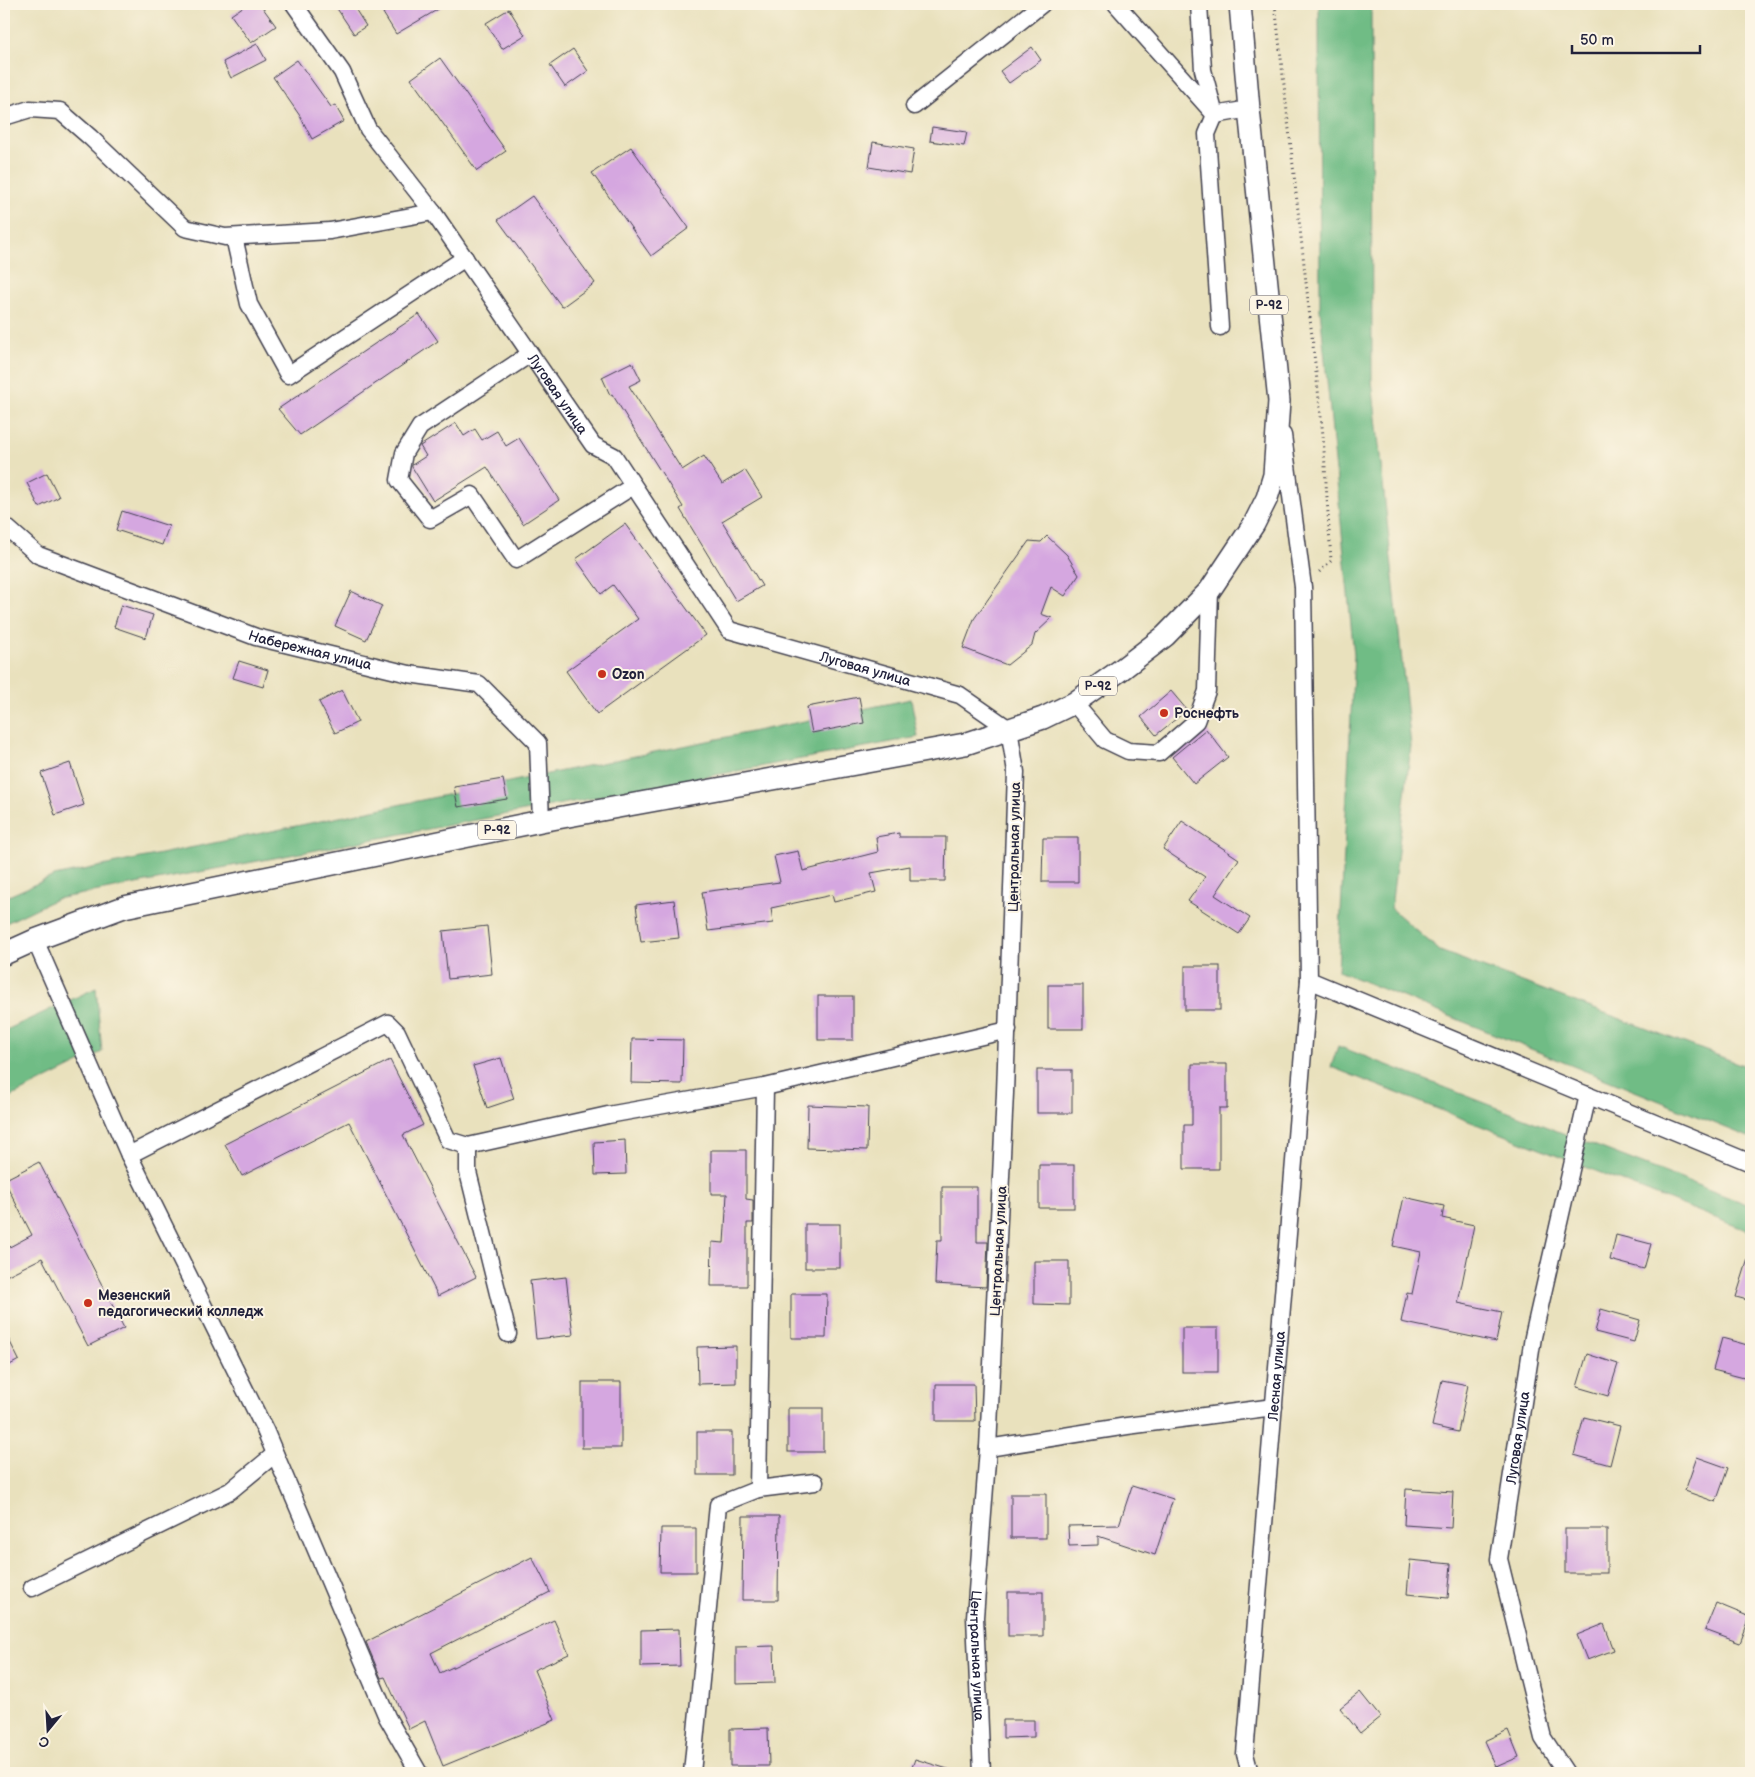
<svg xmlns="http://www.w3.org/2000/svg" width="1755" height="1777" font-family="'Balsamiq Sans',sans-serif">
  <style>
    .forest { fill: #70bc85; stroke: #496f60 }
    .building { fill: #d5a7e0 }
    .lines { fill: none; stroke-linecap: round; stroke-linejoin: round }
    .minor-casing { stroke: #403f4e; stroke-width: 19 }
    .major-casing { stroke: #403f4e; stroke-width: 24 }
    .path { stroke: #403f4e; stroke-width: 3; stroke-dasharray: 1 4; stroke-linecap: butt }
    .minor { stroke: #fff; stroke-width: 16 }
    .major { stroke: #fff; stroke-width: 21 }
    .poi-dot { fill: #c8321e; stroke: #fcf5e5; stroke-width: 2 }
    .labels { text-anchor: middle; stroke-width: 4; stroke-linejoin: round; paint-order: stroke }
    .shield { fill: #fcf5e5; stroke: #63616e; stroke-width: 1 }
    .shield-label { font-size: 12px; font-weight: bold; fill: #22223b }
    .street-label { font-size: 14px; fill: #22223b; stroke: #fcf5e5 }
    .poi-label { font-size: 14px; font-weight: bold; fill: #22223b; stroke: #fcf5e5; text-anchor: start }
  </style>
  <rect width="100%" height="100%" fill="#fcf5e5"/>
  <filter id="ink" filterUnits="userSpaceOnUse"><feTurbulence type="fractalNoise" baseFrequency=".02" numOctaves="2"/><feDisplacementMap in="SourceGraphic" scale="10" xChannelSelector="R" yChannelSelector="G"/><feConvolveMatrix kernelMatrix="1 2 1 2 8 2 1 2 1" color-interpolation-filters="sRGB"/></filter>
  <filter id="wash" filterUnits="userSpaceOnUse"><feTurbulence type="fractalNoise" baseFrequency=".0096" numOctaves="4" result="noise"/><feDisplacementMap in="SourceGraphic" scale="20" xChannelSelector="R" yChannelSelector="G"/><feGaussianBlur stdDeviation="1.12" result="paint"/><feColorMatrix in="noise" values="0 0 0 0 0 0 0 0 0 0 0 0 0 0 0 0 0 1.4 0 .05"/><feComposite in="paint" operator="in"/></filter>
  <g filter="url(#wash)">
    <rect width="100%" height="100%" fill="#e9e1bd"/>
    <g class="forest">
      <polygon points="1319,4 1371,4 1372,380 1411,746 1391,908 1440,951 1751,1068 1751,1138 1338,971 1354,655 1320,309"/>
      <polygon points="911,699 918,737 56,899 4,924 4,898 54,876"/>
      <polygon points="96,988 102,1052 4,1100 4,1031"/>
      <polygon points="1338,1046 1751,1206 1751,1232 1331,1067"/>
    </g>
    <g id="blocks">
      <g class="building">
        <polygon points="247,4 260,4 276,26 251,43 231,15"/>
        <polygon points="334,4 352,4 366,26 354,34"/>
        <polygon points="398,4 447,4 396,34 383,13"/>
        <polygon points="509,9 525,35 502,49 486,23"/>
        <polygon points="257,44 266,60 231,78 223,62"/>
        <polygon points="1032,47 1041,60 1009,83 1000,71"/>
        <polygon points="573,49 588,71 565,87 550,65"/>
        <polygon points="440,58 506,151 477,171 411,79"/>
        <polygon points="297,60 331,107 335,105 344,121 312,139 300,116 273,77"/>
        <polygon points="932,127 967,132 964,146 930,141"/>
        <polygon points="873,142 914,149 910,174 869,167"/>
        <polygon points="631,147 689,228 651,256 592,173"/>
        <polygon points="532,196 595,283 562,307 498,220"/>
        <polygon points="419,314 438,341 300,435 278,409"/>
        <polygon points="632,362 641,380 629,386 682,470 704,456 722,484 745,470 762,497 722,521 762,586 736,601 680,509 683,507 612,394 610,395 602,377"/>
        <polygon points="456,423 464,436 475,429 482,440 497,431 506,446 519,438 559,500 523,524 487,467 433,501 412,467 412,465 426,456 420,446"/>
        <polygon points="47,473 59,497 39,507 27,483"/>
        <polygon points="122,511 169,526 162,545 116,530"/>
        <polygon points="625,524 706,635 597,714 566,671 638,619 613,585 601,594 576,559"/>
        <polygon points="1047,536 1067,555 1079,575 1065,596 1051,587 1041,614 1052,618 1035,634 1032,645 1007,665 963,648 974,619 1029,541 1041,542"/>
        <polygon points="351,591 382,606 366,640 335,626"/>
        <polygon points="121,605 153,615 146,638 114,627"/>
        <polygon points="239,661 268,670 263,687 233,678"/>
        <polygon points="342,690 358,722 335,733 319,702"/>
        <polygon points="1171,691 1187,710 1156,735 1141,717"/>
        <polygon points="859,697 864,723 812,733 807,707"/>
        <polygon points="1206,729 1228,757 1194,784 1172,757"/>
        <polygon points="70,763 84,805 55,815 41,773"/>
        <polygon points="503,779 507,799 458,807 454,787"/>
        <polygon points="1182,821 1239,859 1215,895 1250,918 1239,934 1188,901 1205,877 1163,849"/>
        <polygon points="899,833 899,837 946,837 945,881 910,881 910,866 871,873 876,892 834,902 832,895 771,908 773,923 708,931 702,892 780,882 774,856 798,851 803,871 878,852 876,837"/>
        <polygon points="1043,838 1078,838 1078,882 1042,882"/>
        <polygon points="674,900 679,938 641,942 636,905"/>
        <polygon points="487,926 492,974 448,979 443,931"/>
        <rect x="1185" y="966" width="35" height="44"/>
        <rect x="1048" y="985" width="35" height="44"/>
        <rect x="818" y="996" width="35" height="44"/>
        <polygon points="632,1039 683,1040 682,1084 631,1083"/>
        <polygon points="501,1058 514,1099 487,1108 473,1066"/>
        <polygon points="390,1060 423,1125 403,1135 476,1277 438,1296 349,1122 242,1176 225,1144"/>
        <polygon points="1192,1064 1227,1064 1227,1108 1219,1108 1219,1169 1184,1169 1184,1125 1192,1125"/>
        <rect x="1037" y="1070" width="35" height="43"/>
        <polygon points="808,1105 868,1107 867,1150 807,1148"/>
        <polygon points="625,1140 626,1174 595,1175 594,1142"/>
        <polygon points="711,1150 746,1150 746,1199 753,1200 753,1223 747,1223 747,1286 711,1286 712,1242 724,1243 727,1194 711,1194"/>
        <polygon points="39,1162 124,1328 88,1346 42,1258 4,1277 4,1250 32,1235 4,1180"/>
        <rect x="1039" y="1165" width="35" height="43"/>
        <polygon points="942,1187 977,1187 977,1242 988,1242 986,1287 935,1284 937,1240 942,1240"/>
        <polygon points="1404,1197 1444,1206 1442,1218 1474,1225 1458,1303 1502,1312 1496,1342 1401,1322 1407,1293 1412,1294 1421,1252 1393,1246"/>
        <rect x="805" y="1224" width="35" height="44"/>
        <polygon points="1616,1235 1651,1244 1644,1269 1610,1260"/>
        <polygon points="1748,1259 1751,1259 1751,1301 1736,1297"/>
        <polygon points="1034,1261 1069,1261 1069,1305 1034,1304"/>
        <polygon points="566,1277 573,1335 536,1339 530,1281"/>
        <polygon points="791,1294 827,1294 826,1338 791,1338"/>
        <polygon points="1601,1309 1640,1320 1634,1342 1595,1332"/>
        <rect x="1182" y="1328" width="36" height="44"/>
        <polygon points="4,1330 19,1360 4,1368"/>
        <polygon points="1722,1338 1751,1346 1744,1378 1713,1370"/>
        <polygon points="736,1346 736,1383 698,1384 697,1347"/>
        <polygon points="1587,1354 1618,1364 1608,1396 1577,1387"/>
        <polygon points="1442,1380 1468,1385 1458,1432 1432,1426"/>
        <rect x="582" y="1382" width="39" height="66"/>
        <polygon points="936,1384 974,1384 975,1421 936,1421"/>
        <rect x="788" y="1408" width="35" height="44"/>
        <polygon points="1584,1417 1620,1426 1610,1465 1574,1455"/>
        <rect x="697" y="1432" width="35" height="43"/>
        <polygon points="1697,1457 1728,1468 1716,1502 1685,1491"/>
        <polygon points="1132,1486 1173,1499 1155,1555 1098,1536 1098,1545 1069,1546 1068,1526 1119,1525"/>
        <polygon points="1406,1489 1453,1492 1451,1528 1404,1525"/>
        <rect x="1011" y="1494" width="35" height="44"/>
        <polygon points="743,1516 779,1516 778,1600 742,1600"/>
        <polygon points="661,1528 696,1528 696,1572 660,1572"/>
        <rect x="1565" y="1529" width="42" height="44"/>
        <polygon points="532,1557 550,1592 431,1653 440,1673 554,1620 569,1654 534,1670 555,1720 443,1766 425,1721 409,1729 385,1677 381,1678 366,1642"/>
        <polygon points="1410,1560 1451,1564 1448,1598 1407,1594"/>
        <rect x="1008" y="1592" width="35" height="44"/>
        <polygon points="1716,1603 1750,1617 1740,1643 1705,1630"/>
        <polygon points="1604,1624 1614,1650 1587,1660 1577,1635"/>
        <polygon points="679,1629 680,1666 641,1667 641,1630"/>
        <polygon points="774,1646 775,1683 736,1684 736,1647"/>
        <polygon points="1360,1692 1380,1717 1360,1733 1340,1708"/>
        <polygon points="1003,1720 1034,1720 1034,1737 1003,1738"/>
        <polygon points="768,1728 769,1766 730,1766 730,1729"/>
        <polygon points="1508,1730 1519,1757 1496,1767 1484,1741"/>
        <polygon points="915,1759 951,1770 950,1773 910,1773"/>
      </g>
    </g>
  </g>
  <g filter="url(#ink)">
    <use href="#blocks" fill-opacity="0" stroke="#403f4e" stroke-width="1"/>
    <g class="lines">
      <g class="minor-casing">
        <g id="minor">
          <path id="s1" d="M294,4L342,72L368,129L433,212L593,445L614,456L729,630L960,695L1009,729L1016,772L1005,1093L988,1448L975,1617L982,1773"/>
          <polyline points="1116,4 1215,115 1249,109"/>
          <polyline points="1199,4 1203,70 1215,115 1207,134 1220,327"/>
          <polyline points="914,106 1042,4"/>
          <polyline points="4,117 30,109 60,111 91,138 185,228 225,237 330,231 433,212"/>
          <polyline points="234,237 249,304 288,375 465,258"/>
          <polyline points="530,354 420,427 404,453 399,480 430,519 472,495 516,560 633,486"/>
          <polyline points="1283,435 1303,587 1309,980 1751,1163"/>
          <path id="s2" d="M4,525L38,555L256,637L409,674L479,684L538,743L541,821"/>
          <polyline points="1074,703 1105,740 1128,751 1159,753 1196,721 1207,691 1210,590"/>
          <polyline points="35,940 129,1155 388,1023 397,1032 448,1140 468,1146 608,1115 765,1087 1008,1030"/>
          <polyline points="468,1146 468,1172 508,1334"/>
          <polyline points="129,1155 265,1430 387,1717 419,1773"/>
          <polyline points="988,1448 1127,1426 1274,1407"/>
          <polyline points="758,1489 815,1482"/>
          <polyline points="32,1588 230,1491 275,1454"/>
          <polyline points="692,1773 718,1505 758,1489 765,1087"/>
          <path id="s3" d="M1250,1773L1245,1754L1309,980"/>
          <path id="s4" d="M1566,1773L1543,1738L1499,1559L1533,1337L1588,1095"/>
        </g>
      </g>
      <g class="major-casing">
        <polyline id="major" points="4,954 35,940 124,907 541,821 965,744 1043,718 1074,703 1122,669 1165,636 1210,590 1254,524 1267,498 1274,475 1279,401 1249,109 1240,4"/>
      </g>
      <polyline class="path" points="1275,4 1323,435 1331,561 1317,574"/>
      <use href="#minor" class="minor"/>
      <use href="#major" class="major"/>
    </g>
  </g>
  <g class="poi-dot">
    <circle cx="602" cy="674" r="5"/>
    <circle cx="1164" cy="713" r="5"/>
    <circle cx="88" cy="1303" r="5"/>
  </g>
  <g class="labels">
    <g class="shield">
      <rect x="1250" y="295.5" width="38" height="19" rx="4"/>
      <rect x="1079" y="676.5" width="38" height="19" rx="4"/>
      <rect x="478" y="820.5" width="38" height="19" rx="4"/>
    </g>
    <g class="shield-label">
      <text x="1269" y="309">Р-92</text>
      <text x="1098" y="690">Р-92</text>
      <text x="497" y="834">Р-92</text>
    </g>
    <g class="street-label">
      <text dy="5" stroke="none"><textPath href="#s1" startOffset="472">Луговая улица</textPath></text>
      <text dy="5" stroke="none"><textPath href="#s2" startOffset="334">Набережная улица</textPath></text>
      <text dy="5" stroke="none"><textPath href="#s1" startOffset="908">Луговая улица</textPath></text>
      <text transform="translate(1014 847) rotate(-89)" y="5">Центральная улица</text>
      <text transform="translate(998 1251) rotate(-87)" y="5">Центральная улица</text>
      <text dy="5" stroke="none"><textPath href="#s3" startOffset="399">Лесная улица</textPath></text>
      <text dy="5" stroke="none"><textPath href="#s4" startOffset="349">Луговая улица</textPath></text>
      <text dy="5" stroke="none"><textPath href="#s1" startOffset="1994">Центральная улица</textPath></text>
    </g>
    <g class="poi-label">
      <text x="612" y="679">Ozon</text>
      <text x="1174" y="718">Роснефть</text>
      <text x="98" y="1300">Мезенский<tspan x="98" dy="16">педагогический колледж</tspan></text>
    </g>
  </g>
  <rect width="1755" height="1777" fill="none" stroke="#fcf5e5" stroke-width="20"/>
  <g transform="translate(48 1730) rotate(198)" stroke="#fcf5e5" stroke-width="4" paint-order="stroke">
  <path d="M0-4L9 19L0 12L-9 19Z" fill="#22223b"/>
  <text y="-8" font-size="14" font-weight="bold" text-anchor="middle" fill="#22223b">С</text>
  </g>
  <path d="M1572 45v8h128v-8" fill="none" stroke="#22223b" stroke-width="2.5"/>
  <text x="1580" y="45" font-size="15" fill="#22223b" stroke="#fcf5e5" stroke-width="4" paint-order="stroke">50 m</text>
</svg>
